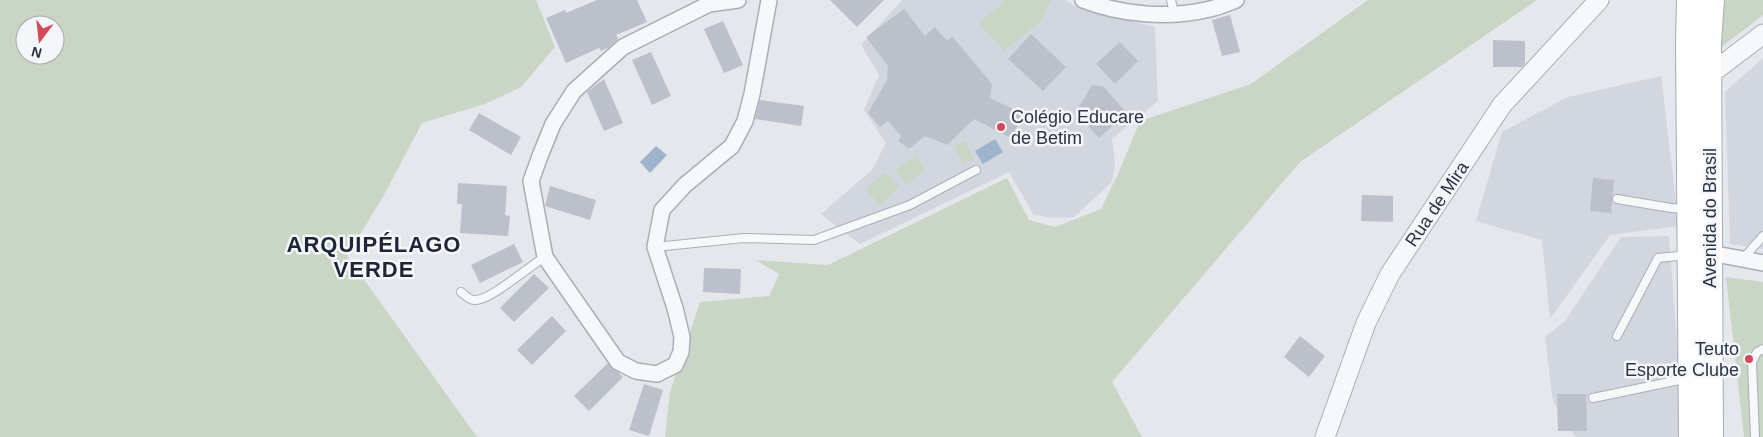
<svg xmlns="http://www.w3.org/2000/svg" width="1763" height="437" font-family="Arial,sans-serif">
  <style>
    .built { fill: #d2d6de }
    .green { fill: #c9d6c5; fill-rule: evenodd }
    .water { fill: #9fb4cc }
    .building { fill: #bbc0ca }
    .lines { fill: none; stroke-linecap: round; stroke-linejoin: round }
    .service-casing { stroke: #a9aeb7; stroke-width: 10 }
    .minor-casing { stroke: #a9aeb7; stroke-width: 18 }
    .tertiary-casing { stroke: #a9aeb7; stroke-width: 21 }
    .primary-casing { stroke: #a3abb8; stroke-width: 26 }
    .service { stroke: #f7f8fa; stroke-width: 8 }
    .minor { stroke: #f7f8fa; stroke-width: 15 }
    .tertiary { stroke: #f7f8fa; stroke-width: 19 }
    .primary { stroke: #fff; stroke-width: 24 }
    .poi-dot { fill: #d1495b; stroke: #f4f6f9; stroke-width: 2 }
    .labels { text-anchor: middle; stroke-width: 5; stroke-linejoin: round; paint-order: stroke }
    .poi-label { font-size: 18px; fill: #2b3445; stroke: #f4f6f9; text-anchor: start }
    .street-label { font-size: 18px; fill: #2b3445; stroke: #f4f6f9 }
    .district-label { font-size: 22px; font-weight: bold; letter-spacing: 1px; fill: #1d2536; stroke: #f4f6f9 }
  </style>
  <rect width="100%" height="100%" fill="#e4e7ec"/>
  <g class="built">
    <polygon points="902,0 1066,0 1075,6 1155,27 1158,101 1112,139 1115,162 1112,182 1074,217 1053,218 1034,215 1009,172 860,244 821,214 872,170 886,143 864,110 879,75 861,45"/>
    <polygon points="1763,58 1763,249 1730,244 1725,92"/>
    <polygon points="1661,76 1679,226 1610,235 1550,319 1542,240 1476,221 1502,132 1568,97"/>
    <polygon points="1669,236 1684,437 1577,437 1574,435 1553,402 1545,337 1565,321 1621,237"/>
  </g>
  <g class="green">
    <path d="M0,0H536L555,47L521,87L485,104L422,123L384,195L347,256L477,437H0ZM25,25H55V55H25Z"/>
    <polygon points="1006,0 1051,0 1041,21 1004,51 978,24"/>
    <polygon points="1368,0 1537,0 1300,162 1112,382 1142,437 665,437 670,392 700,302 769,296 779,274 756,260 828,265 1007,178 1029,220 1055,227 1101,209 1118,174 1140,121 1251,84"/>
    <polygon points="1720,0 1763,0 1763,15 1719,49"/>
    <polygon points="965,141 974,159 963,164 954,146"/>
    <polygon points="916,156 926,170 906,184 896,170"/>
    <polygon points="885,172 899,186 880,205 866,190"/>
    <polygon points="1726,277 1763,282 1763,437 1744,437"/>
  </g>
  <g class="water">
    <polygon points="995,139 1003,152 983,164 975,151"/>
    <polygon points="656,146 667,155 650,173 640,162"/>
  </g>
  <g class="building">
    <polygon points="597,0 637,0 647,22 616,35 618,39 608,48 601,51 599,48 566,63 546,18 565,10 566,13"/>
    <polygon points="830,0 884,0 857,27"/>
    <polygon points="904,9 925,36 935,27 947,41 952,36 992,84 990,98 1023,114 1011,138 974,119 947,145 925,136 909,149 898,141 901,136 888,121 880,127 868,113 887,80 888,66 866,37"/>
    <polygon points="1230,15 1240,52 1222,56 1212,20"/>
    <polygon points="723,21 743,65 724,73 704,29"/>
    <polygon points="1031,34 1066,67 1043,91 1008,59"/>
    <polygon points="1493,40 1525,41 1525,64 1522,67 1493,67"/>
    <polygon points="1120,42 1138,61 1115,84 1096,64"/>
    <polygon points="651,52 671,96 652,105 632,60"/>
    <polygon points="604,79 623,123 604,131 587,92"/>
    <polygon points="1092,85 1103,86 1127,113 1099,138 1076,112"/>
    <polygon points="760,100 804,106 801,126 755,119"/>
    <polygon points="479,113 521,137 511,155 469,130"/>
    <polygon points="1593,178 1614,180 1611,213 1590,211"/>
    <polygon points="458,183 507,186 505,215 510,216 508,236 460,233 462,204 457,204"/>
    <polygon points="550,186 596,200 590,220 545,206"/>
    <polygon points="1362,195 1393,196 1393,222 1361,221"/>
    <polygon points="514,244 523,262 480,283 471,265"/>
    <polygon points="704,268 741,269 740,294 703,292"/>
    <polygon points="534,274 549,288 514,322 500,308"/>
    <polygon points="552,316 566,331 532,365 517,350"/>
    <polygon points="1300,336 1325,356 1309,377 1284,357"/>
    <polygon points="608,363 623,377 589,411 574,396"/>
    <polygon points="644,384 663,390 649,436 629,430"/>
    <polygon points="1557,394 1586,394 1587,431 1558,431"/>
  </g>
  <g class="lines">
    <g class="service-casing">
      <g id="service">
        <polyline points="1171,0 1174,13"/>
        <polyline points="1617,199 1671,208 1687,209"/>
        <polyline points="655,247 744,238 814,240 910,205 976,170"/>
        <polyline points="1742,260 1763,236"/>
        <path d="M461,292C465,295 469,300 474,300C489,302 529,266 545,257"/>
        <polyline points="1617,336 1658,258 1688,255"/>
        <polyline points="1593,398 1689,378"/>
        <polyline points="1755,437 1752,362 1757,352 1763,349"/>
      </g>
    </g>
    <g class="minor-casing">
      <g id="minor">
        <polyline points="738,0 709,4 623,47 574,91 553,124 540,156 531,181 545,257 618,362 636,371 657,374 675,365 681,352 682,337 675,308 655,247 662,210 685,185 732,146 745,121 752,94 769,0"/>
        <path d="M1083,0C1122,15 1169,19 1210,9C1219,7 1228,3 1236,0"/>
        <polyline points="1710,253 1763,263"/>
      </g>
    </g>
    <g class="tertiary-casing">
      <g id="tertiary">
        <polyline points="1709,75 1763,34"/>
        <polyline points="1325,437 1366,323 1390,274 1502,105 1599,0"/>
      </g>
    </g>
    <g class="primary-casing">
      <g id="primary">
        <polyline points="1689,0 1688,41 1691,437"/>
        <polyline points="1711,437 1709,43 1712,0"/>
      </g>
    </g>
    <use href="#service" class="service"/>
    <use href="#minor" class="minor"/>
    <use href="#tertiary" class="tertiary"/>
    <use href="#primary" class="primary"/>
  </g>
  <g class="poi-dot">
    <circle cx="1001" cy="127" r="5"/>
    <circle cx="1749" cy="359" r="5"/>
  </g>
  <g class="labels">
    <g class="poi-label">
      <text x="1011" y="123">Colégio Educare<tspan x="1011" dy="21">de Betim</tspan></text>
      <text x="1739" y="355" text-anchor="end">Teuto<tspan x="1739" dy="21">Esporte Clube</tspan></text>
    </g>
    <g class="street-label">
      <text transform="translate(1437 204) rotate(-56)" y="6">Rua de Mira</text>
      <text transform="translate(1710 218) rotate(-90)" y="6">Avenida do Brasil</text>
    </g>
    <g class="district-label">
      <text x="374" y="252">ARQUIPÉLAGO<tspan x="374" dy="25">VERDE</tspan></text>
    </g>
  </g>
  <g transform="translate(40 40) rotate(195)"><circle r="24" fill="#f4f6f9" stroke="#a4a8b1"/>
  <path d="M0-4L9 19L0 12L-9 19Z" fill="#d1495b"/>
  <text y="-8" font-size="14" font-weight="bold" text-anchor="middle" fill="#2b3445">N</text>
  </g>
</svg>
